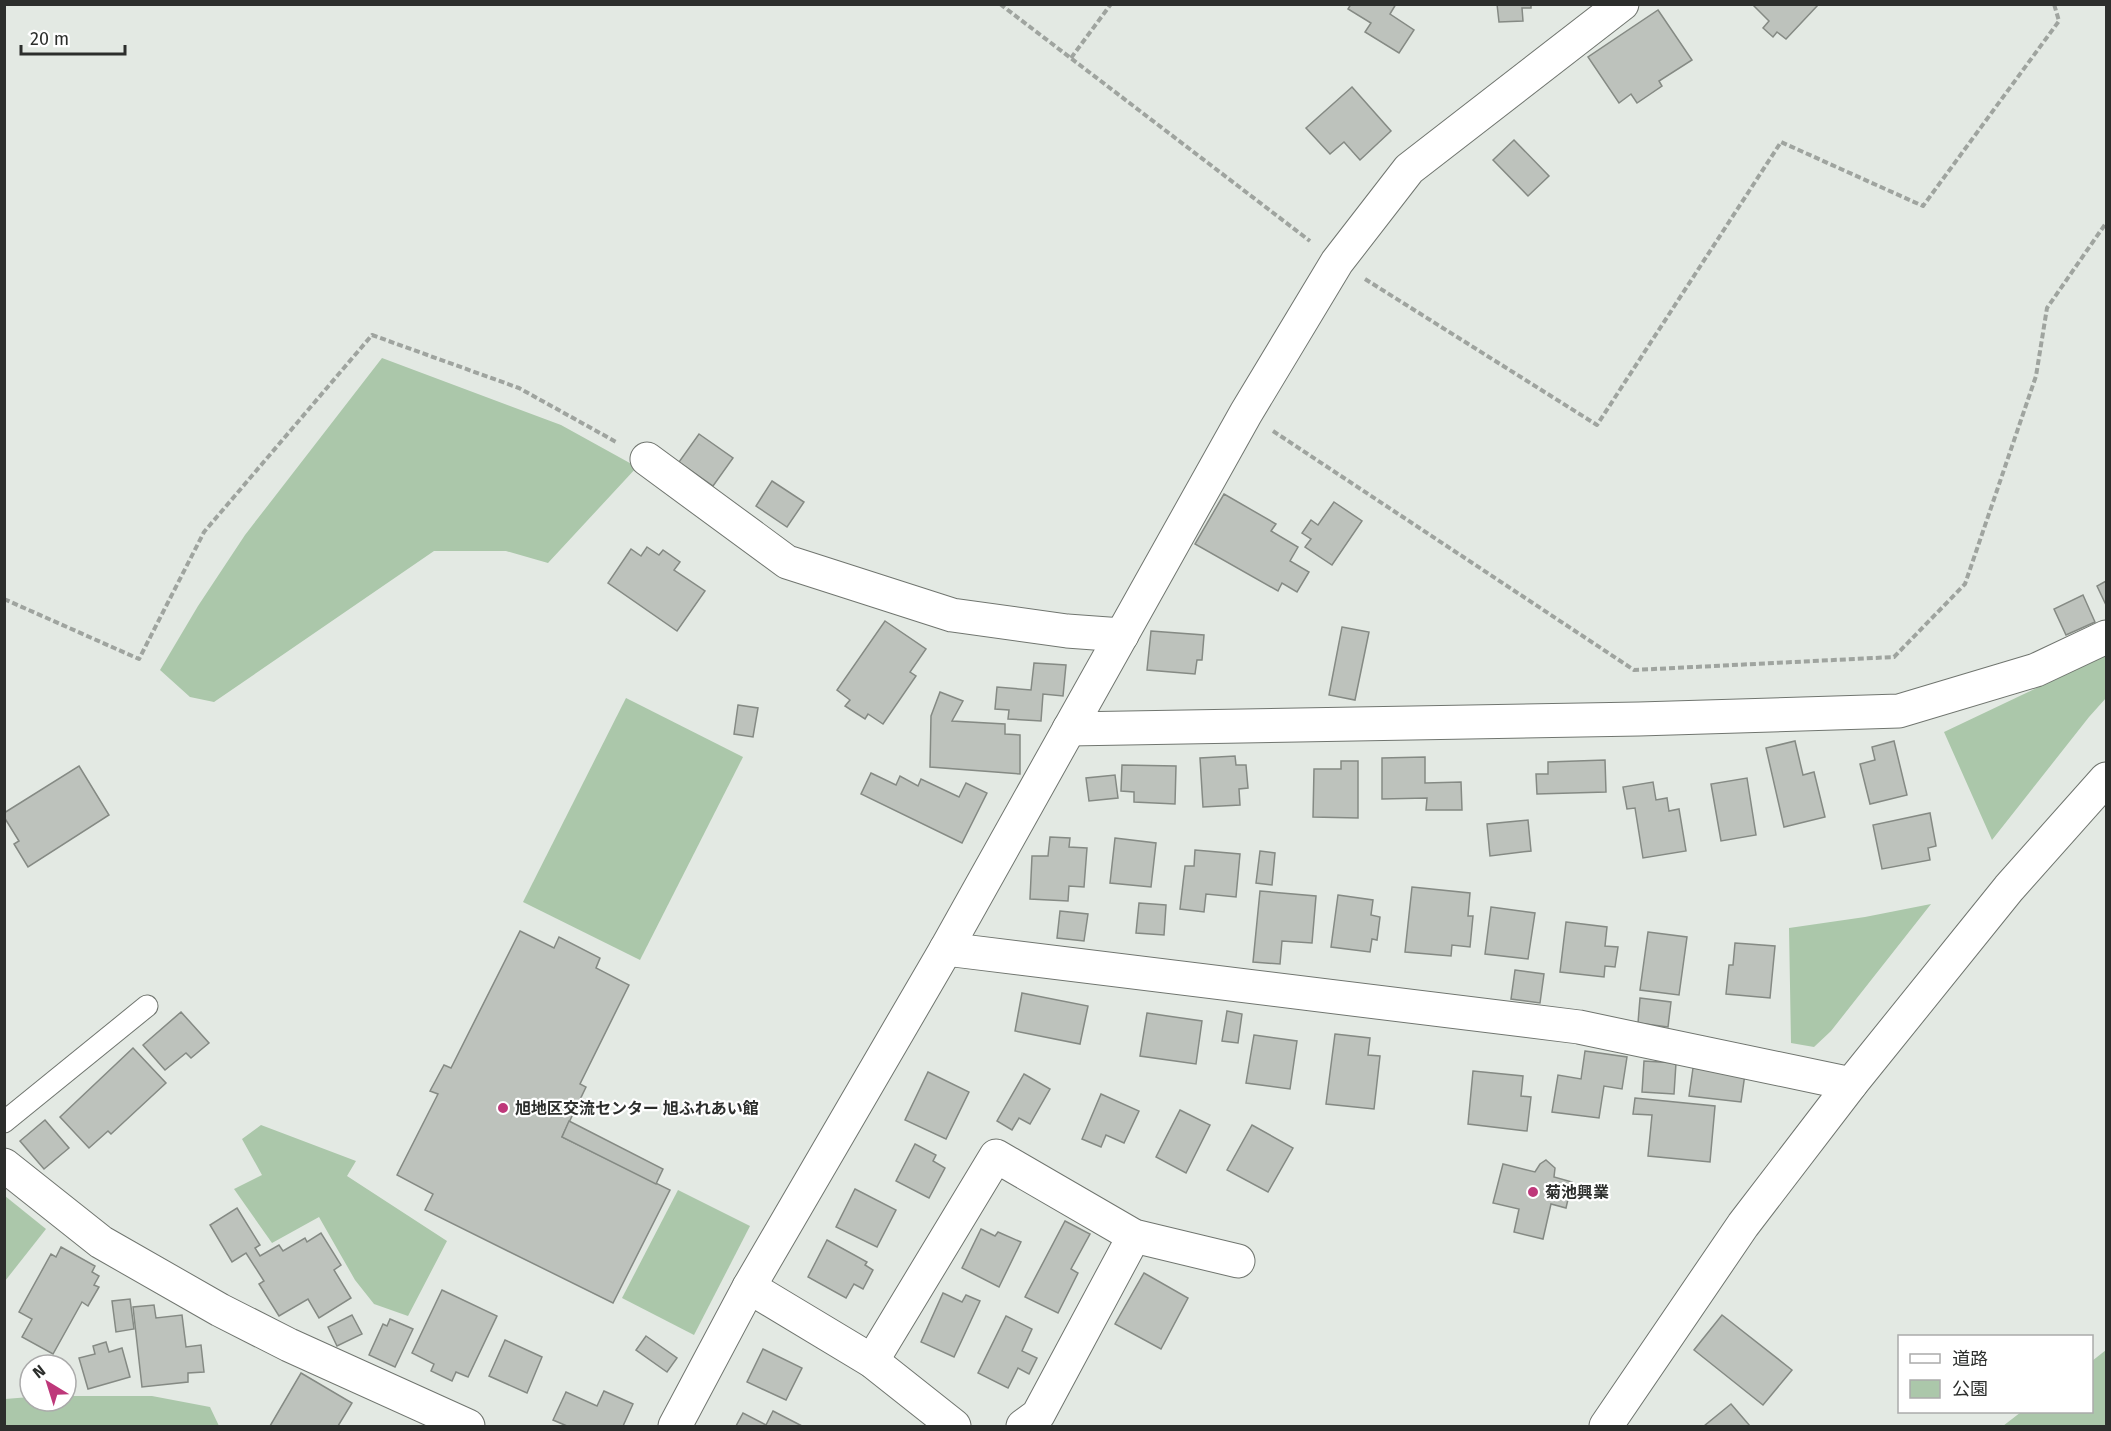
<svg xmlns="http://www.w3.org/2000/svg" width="2111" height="1431" font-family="'Fira Sans','Noto Sans JP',sans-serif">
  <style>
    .green { fill: #abc7aa }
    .building { fill: #bdc2bc; stroke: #858a84; stroke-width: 1.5 }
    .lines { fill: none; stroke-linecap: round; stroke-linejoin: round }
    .lane-casing { stroke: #70756f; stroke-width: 23 }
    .street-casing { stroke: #70756f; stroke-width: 35 }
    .secondary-casing { stroke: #70756f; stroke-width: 35 }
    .path { stroke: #9fa49f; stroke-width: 4; stroke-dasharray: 6 3; stroke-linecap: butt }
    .lane { stroke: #fff; stroke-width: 21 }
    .street { stroke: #fff; stroke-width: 33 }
    .secondary { stroke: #fff; stroke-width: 33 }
    .poi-dot { fill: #be387a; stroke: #fff; stroke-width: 2 }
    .labels { text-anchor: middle; stroke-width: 4.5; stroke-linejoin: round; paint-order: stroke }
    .poi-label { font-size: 16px; font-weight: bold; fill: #2c2e2c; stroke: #fff; text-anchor: start }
  </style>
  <rect width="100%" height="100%" fill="#e3e9e3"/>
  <g class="green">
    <polygon points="382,358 561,425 637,467 548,563 506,551 434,551 214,702 190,697 160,670 198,606 245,535"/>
    <polygon points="2106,655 2106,698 2089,717 1992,840 1944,732"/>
    <polygon points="626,698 743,757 640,960 523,902"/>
    <polygon points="1931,904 1831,1031 1814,1047 1791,1043 1789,928 1865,917"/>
    <polygon points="261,1125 356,1161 347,1176 447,1241 408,1316 374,1304 355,1280 319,1217 272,1243 234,1189 262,1175 242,1139"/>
    <polygon points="678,1190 750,1226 694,1335 622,1298"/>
    <polygon points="5,1196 46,1229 5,1281"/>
    <polygon points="2106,1350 2106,1426 2003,1426 2021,1412 2092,1412 2092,1361"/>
    <polygon points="66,1396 152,1396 210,1407 219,1426 5,1426 5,1399 30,1397 30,1401 66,1401"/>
  </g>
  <g class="building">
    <polygon points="1351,4 1396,4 1390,14 1414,30 1399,53 1365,32 1371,23 1348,9"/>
    <polygon points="1497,4 1531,4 1531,8 1522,8 1523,21 1499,22"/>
    <polygon points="1752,4 1817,4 1818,5 1786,39 1777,32 1773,37 1763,28 1769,21"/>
    <polygon points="1658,10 1692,60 1659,81 1662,86 1637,103 1631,94 1619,103 1588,57"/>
    <polygon points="1352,87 1391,131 1360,160 1344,142 1330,154 1306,128"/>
    <polygon points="1514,140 1549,176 1528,196 1493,160"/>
    <polygon points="699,434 733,458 713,486 679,462"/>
    <polygon points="772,481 804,502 787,527 756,506"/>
    <polygon points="1224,494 1276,524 1271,531 1298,547 1290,561 1309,572 1297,592 1282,583 1278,591 1195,544"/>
    <polygon points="1334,502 1362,521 1332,565 1305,547 1311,539 1302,533 1311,520 1318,525"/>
    <polygon points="647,547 659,555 663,550 680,562 674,570 705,591 677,631 608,583 631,549 641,556"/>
    <polygon points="2106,581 2106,605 2097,586"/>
    <polygon points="2083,595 2095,622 2066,635 2054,609"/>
    <polygon points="885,621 926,649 910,672 916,676 883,724 868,714 865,719 845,706 850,700 837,690"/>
    <polygon points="1342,627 1369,632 1355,700 1329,695"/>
    <polygon points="1151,631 1204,635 1202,660 1197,660 1195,674 1147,670"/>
    <polygon points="1034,663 1066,665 1063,696 1043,694 1041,721 1008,719 1009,710 995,709 997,687 1031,690"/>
    <polygon points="940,692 963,701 952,721 1005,724 1005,734 1020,735 1020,774 930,767 931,716"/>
    <polygon points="738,705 758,708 753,737 734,734"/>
    <polygon points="1795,741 1803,775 1814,772 1825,817 1784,827 1766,748"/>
    <polygon points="1894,741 1907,795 1870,804 1860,764 1875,760 1872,747"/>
    <polygon points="1235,756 1236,765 1246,765 1248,788 1239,789 1240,805 1203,807 1200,758"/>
    <polygon points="1425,757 1425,783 1461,782 1462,810 1426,810 1427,798 1382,799 1382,758"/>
    <polygon points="1605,760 1606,792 1537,794 1536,774 1548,774 1548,762"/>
    <polygon points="1341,761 1358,761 1358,818 1313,817 1314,769 1341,769"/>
    <polygon points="1122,765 1176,766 1175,804 1134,802 1134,792 1121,791"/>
    <polygon points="79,766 109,815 28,867 14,844 19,841 4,817 4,813"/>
    <polygon points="871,773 896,785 900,776 918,786 921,779 959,797 966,783 987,793 962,843 861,794"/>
    <polygon points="1115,775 1118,798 1089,801 1086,778"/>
    <polygon points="1747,778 1756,835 1721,841 1711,784"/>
    <polygon points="1653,782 1656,800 1667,798 1669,811 1679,809 1686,851 1643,858 1635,808 1627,809 1623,787"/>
    <polygon points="1930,813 1936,846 1928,848 1930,860 1882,869 1873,825"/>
    <polygon points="1528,820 1531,851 1490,856 1487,824"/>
    <polygon points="1050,837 1070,838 1069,847 1087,848 1084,887 1069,886 1068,901 1030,899 1032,856 1048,856"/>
    <polygon points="1115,838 1156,843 1151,887 1110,883"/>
    <polygon points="1195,850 1240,854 1236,897 1206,894 1204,912 1180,909 1185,866 1194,866"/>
    <polygon points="1260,851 1275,853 1272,885 1256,883"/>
    <polygon points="1412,887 1470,893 1468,916 1473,916 1470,947 1452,945 1451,956 1405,952"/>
    <polygon points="1260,891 1316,896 1312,943 1282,941 1280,964 1253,962"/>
    <polygon points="1338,895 1373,900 1371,915 1380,917 1377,940 1372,939 1370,952 1331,947"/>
    <polygon points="1139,903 1166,905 1164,935 1136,933"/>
    <polygon points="1491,907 1535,913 1528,959 1485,954"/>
    <polygon points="1060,911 1088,914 1084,941 1057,938"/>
    <polygon points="1566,922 1607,927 1605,946 1618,947 1615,967 1605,966 1604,977 1560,972"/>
    <polygon points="520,931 554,948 559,937 600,958 596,968 629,985 580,1084 586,1087 562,1137 670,1190 613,1303 425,1210 433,1194 397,1175 438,1094 430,1091 444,1065 451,1068"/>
    <polygon points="1648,932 1687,937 1679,995 1640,990"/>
    <polygon points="1735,943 1775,946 1770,998 1726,994 1729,965 1733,965"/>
    <polygon points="1515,970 1544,974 1540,1003 1511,999"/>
    <polygon points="1022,993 1088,1006 1080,1044 1015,1031"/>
    <polygon points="1640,998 1671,1002 1668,1027 1638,1023"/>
    <polygon points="1227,1011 1242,1014 1238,1043 1222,1041"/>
    <polygon points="181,1012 209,1043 191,1058 186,1053 165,1070 143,1045"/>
    <polygon points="1147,1013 1202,1021 1196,1064 1140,1056"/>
    <polygon points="1335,1034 1370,1038 1368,1055 1380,1056 1374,1109 1326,1104"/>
    <polygon points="1254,1035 1297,1041 1290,1089 1246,1083"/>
    <polygon points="133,1048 166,1083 111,1134 108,1131 89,1148 60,1117"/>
    <polygon points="1585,1051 1627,1057 1622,1089 1604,1086 1599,1118 1552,1112 1558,1075 1581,1079"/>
    <polygon points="1644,1061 1676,1063 1674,1094 1642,1092"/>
    <polygon points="1693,1068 1745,1074 1741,1102 1689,1096"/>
    <polygon points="1473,1071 1523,1076 1521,1096 1531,1097 1527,1131 1468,1124"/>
    <polygon points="928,1072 969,1092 946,1139 905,1120"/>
    <polygon points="1024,1074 1050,1089 1030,1124 1019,1118 1012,1130 997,1121"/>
    <polygon points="1101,1094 1139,1111 1124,1143 1106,1135 1101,1147 1082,1139"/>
    <polygon points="1635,1098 1715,1106 1710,1162 1648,1156 1652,1115 1633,1114"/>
    <polygon points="1180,1110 1210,1125 1186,1173 1156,1157"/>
    <polygon points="45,1120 69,1148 44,1169 20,1141"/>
    <polygon points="569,1121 663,1169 656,1184 562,1137"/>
    <polygon points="1252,1125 1293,1148 1268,1192 1227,1170"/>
    <polygon points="915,1144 936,1155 933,1161 945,1168 929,1198 896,1181"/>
    <polygon points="1546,1160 1555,1168 1554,1177 1572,1182 1566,1208 1551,1204 1543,1239 1514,1232 1519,1209 1493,1203 1503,1164 1535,1172 1540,1164"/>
    <polygon points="855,1189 896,1210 877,1247 836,1227"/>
    <polygon points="237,1208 260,1245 255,1248 260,1256 279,1245 283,1251 305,1238 307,1242 321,1233 341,1265 334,1270 351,1298 319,1318 308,1299 279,1316 259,1284 264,1281 246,1253 232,1262 210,1225"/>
    <polygon points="1065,1221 1090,1234 1071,1269 1078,1273 1058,1313 1025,1297"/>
    <polygon points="981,1229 995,1236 998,1232 1021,1242 999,1287 962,1268"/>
    <polygon points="827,1240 867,1262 865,1265 873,1270 863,1289 854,1284 846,1298 808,1277"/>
    <polygon points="61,1247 95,1266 92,1272 99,1276 94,1285 99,1287 88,1306 82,1302 53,1354 22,1337 32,1319 19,1312 51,1254 56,1257"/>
    <polygon points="1144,1273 1188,1298 1161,1349 1115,1324"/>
    <polygon points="442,1290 497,1316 468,1377 456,1372 452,1381 431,1371 434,1364 412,1353"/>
    <polygon points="943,1293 962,1302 966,1295 980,1301 954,1357 921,1342"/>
    <polygon points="130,1299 134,1329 116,1332 112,1301"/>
    <polygon points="154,1305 156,1318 182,1315 186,1347 201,1345 204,1372 188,1373 188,1382 142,1387 133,1307"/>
    <polygon points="352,1315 362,1334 337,1346 328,1327"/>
    <polygon points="1722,1315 1792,1370 1763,1405 1694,1350"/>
    <polygon points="1006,1316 1032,1329 1022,1351 1037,1358 1029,1374 1018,1368 1008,1388 978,1373"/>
    <polygon points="390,1319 413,1329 395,1367 369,1355 383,1324 387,1326"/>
    <polygon points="646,1336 677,1358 667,1372 636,1350"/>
    <polygon points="505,1340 542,1357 527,1393 489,1376"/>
    <polygon points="106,1342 109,1352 122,1348 130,1377 88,1389 79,1358 95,1354 93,1346"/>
    <polygon points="763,1349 802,1368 786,1400 747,1382"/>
    <polygon points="301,1373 352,1403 338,1426 270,1426"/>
    <polygon points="604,1391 633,1404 623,1426 567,1426 553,1420 566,1392 597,1406"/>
    <polygon points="1731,1404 1750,1426 1704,1426"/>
    <polygon points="773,1411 802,1426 736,1426 743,1413 766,1425"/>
  </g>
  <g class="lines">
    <g class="lane-casing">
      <polyline id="lane" points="4,1122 147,1006"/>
    </g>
    <g class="street-casing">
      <g id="street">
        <polyline points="647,459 787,562 952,615 1067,631 1122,635"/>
        <polyline points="1069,729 1639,719 1899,711 2036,670 2106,637"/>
        <polyline points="946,949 1579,1027 1851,1084"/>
        <polyline points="4,1165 101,1242 220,1310 289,1345 468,1426"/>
        <polyline points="749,1287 872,1361 954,1426"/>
        <polyline points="872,1361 996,1156 1134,1236 1238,1261"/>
        <polyline points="675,1426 749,1287 946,949 1246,413 1337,262 1409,169 1622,4"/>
        <polyline points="1023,1426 1038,1415 1134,1236"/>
      </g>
    </g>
    <g class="secondary-casing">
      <polyline id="secondary" points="1606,1426 1743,1225 1851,1084 2009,888 2106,779"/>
    </g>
    <g class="path">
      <polyline points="1000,4 1310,241"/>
      <polyline points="1071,58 1111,4"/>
      <polyline points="1365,279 1597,425 1781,142 1923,206 2059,21 2054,4"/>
      <polyline points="1273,431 1634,670 1894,657 1965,584 2036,376 2047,308 2106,223"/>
      <polyline points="4,599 139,659 204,532 372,335 519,388 618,443"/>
    </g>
    <use href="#lane" class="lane"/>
    <use href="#street" class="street"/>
    <use href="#secondary" class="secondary"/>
  </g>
  <g class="poi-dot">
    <circle cx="503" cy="1108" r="6"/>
    <circle cx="1533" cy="1192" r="6"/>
  </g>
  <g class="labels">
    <g class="poi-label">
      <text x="515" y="1114">旭地区交流センター 旭ふれあい館</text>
      <text x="1545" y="1198">菊池興業</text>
    </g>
  </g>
  <rect width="2111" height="1431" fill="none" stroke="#2c2e2c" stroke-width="12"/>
  <rect x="1898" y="1335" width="195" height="78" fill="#ffffff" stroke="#ababab" stroke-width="1.5"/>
  <rect x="1910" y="1354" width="30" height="9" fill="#ffffff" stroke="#ababab" stroke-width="1.5"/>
  <text x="1952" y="1365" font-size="18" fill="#2c2e2c">道路</text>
  <rect x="1910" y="1380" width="30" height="18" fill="#abc7aa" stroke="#ababab" stroke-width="1.5"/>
  <text x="1952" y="1395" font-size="18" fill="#2c2e2c">公園</text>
  <g transform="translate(48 1383) rotate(322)"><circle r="28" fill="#ffffff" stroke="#ababab" stroke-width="1.5"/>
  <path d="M0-4.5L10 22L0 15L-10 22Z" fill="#be387a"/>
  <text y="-9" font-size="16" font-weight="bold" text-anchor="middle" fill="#2c2e2c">N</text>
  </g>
  <path d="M21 45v9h104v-9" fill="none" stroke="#2c2e2c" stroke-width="3"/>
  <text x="30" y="45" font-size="18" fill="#2c2e2c" stroke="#ffffff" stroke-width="4.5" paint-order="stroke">20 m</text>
</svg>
